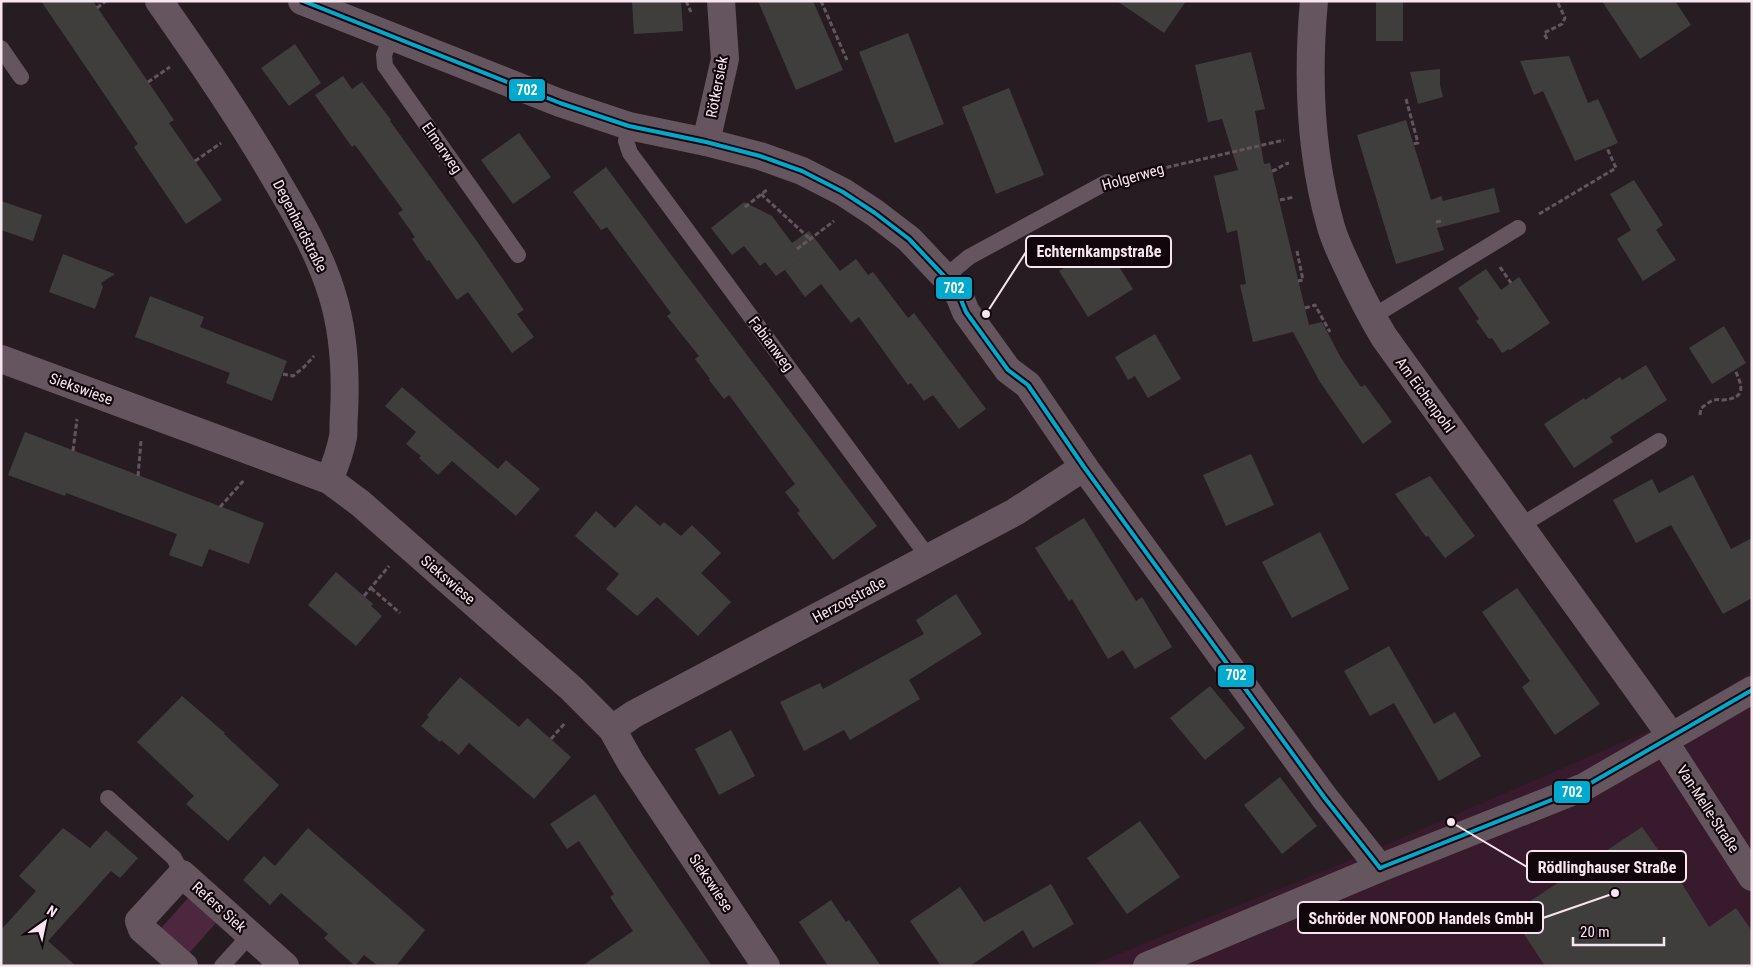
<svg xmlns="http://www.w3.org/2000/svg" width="1753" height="967" font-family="'Roboto Condensed',sans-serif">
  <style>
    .built { fill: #371a2b }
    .green { fill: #4c273d }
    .building { fill: #3f3e3d }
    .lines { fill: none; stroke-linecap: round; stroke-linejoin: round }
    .path { stroke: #63555d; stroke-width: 3; stroke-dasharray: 5 2.5; stroke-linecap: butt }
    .lane { stroke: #65555e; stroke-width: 16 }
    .street { stroke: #65555e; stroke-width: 28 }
    .bus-1-casing { stroke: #10060b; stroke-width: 8 }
    .bus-1 { stroke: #00a9ce; stroke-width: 4 }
    .labels { text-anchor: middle; stroke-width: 4.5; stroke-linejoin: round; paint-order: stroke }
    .street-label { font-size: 15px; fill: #f7e6ef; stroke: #10060b }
    .leader { fill: none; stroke: #f7e6ef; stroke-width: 2 }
    .callout-dot { fill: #f7e6ef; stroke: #10060b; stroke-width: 2 }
    .callout { fill: #10060b; stroke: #f7e6ef; stroke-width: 2 }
    .callout-label { font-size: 16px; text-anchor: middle; font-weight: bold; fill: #f7e6ef }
    .line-badge { stroke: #10060b; stroke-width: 2 }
    .badge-label { font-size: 14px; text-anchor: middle; font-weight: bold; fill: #fff }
  </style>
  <rect width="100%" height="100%" fill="#281c23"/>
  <polygon class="built" points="1752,672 1752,966 1089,966 1358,857 1669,722"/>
  <polygon class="green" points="190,896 216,919 215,924 190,952 186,953 161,930 162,927"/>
  <g class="building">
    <polygon points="41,1 93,1 174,120 169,123 222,200 186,224 134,147 138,144"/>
    <polygon points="632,1 681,1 683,31 634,34"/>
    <polygon points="758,1 813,1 843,70 796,90"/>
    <polygon points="1117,1 1186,1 1164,33"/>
    <rect x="1376" y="1" width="27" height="40"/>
    <polygon points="1602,1 1675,1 1691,25 1640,59"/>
    <polygon points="908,33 944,124 895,143 859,52"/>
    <polygon points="295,44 321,83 289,106 261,68"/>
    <polygon points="1251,52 1265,109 1255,111 1264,164 1270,163 1309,325 1322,322 1341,358 1361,387 1365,385 1392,422 1363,444 1320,382 1293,332 1253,342 1240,285 1246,284 1237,230 1227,233 1214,176 1238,170 1222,119 1208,122 1195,65"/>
    <polygon points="1569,56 1588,103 1598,99 1618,143 1575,161 1543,91 1534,95 1520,61"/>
    <polygon points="1440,69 1440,85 1443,97 1418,104 1410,72"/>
    <polygon points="343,76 352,89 362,82 391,120 390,121 476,240 524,310 517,314 534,337 512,353 468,292 457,300 429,260 427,261 412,239 415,237 398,213 403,210 355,145 352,147 315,95"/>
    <polygon points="1009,88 1044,175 996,194 962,107"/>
    <polygon points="1406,120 1431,200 1441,196 1443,201 1494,188 1500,212 1437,228 1444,250 1396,264 1357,135"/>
    <polygon points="519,133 551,177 513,204 481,160"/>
    <polygon points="606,167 681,268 877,526 833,560 797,513 800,511 785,492 795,484 729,395 724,399 709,380 710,379 695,359 699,356 667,316 671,313 607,227 601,230 573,192"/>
    <polygon points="1634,180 1663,225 1656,230 1676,260 1643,281 1617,239 1631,230 1610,194"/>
    <polygon points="1,201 42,215 33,241 1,230"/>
    <polygon points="744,202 772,216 792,243 809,231 840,271 856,259 868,275 873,272 908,318 914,313 986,409 959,429 933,395 924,401 911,383 908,385 859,317 851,323 821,284 805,297 785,270 802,258 776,276 765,262 760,266 744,246 732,255 711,228"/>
    <polygon points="1104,243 1133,289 1088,317 1059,271"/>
    <polygon points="63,254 115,274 101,283 103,287 95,309 49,292"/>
    <polygon points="1486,269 1501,290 1519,277 1550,323 1510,350 1509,349 1502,353 1492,338 1489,339 1476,321 1479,319 1458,288"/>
    <polygon points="150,296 204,317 200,327 287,361 272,401 226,383 230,373 135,337"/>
    <polygon points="1724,326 1746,363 1712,384 1689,348"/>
    <polygon points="1155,334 1181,379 1148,398 1135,376 1128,380 1115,357"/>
    <polygon points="1646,365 1667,400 1610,437 1613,442 1574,468 1544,424 1584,398 1585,400 1620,377 1622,380"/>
    <polygon points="402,387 498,469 506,460 540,489 516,516 452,461 438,475 419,458 421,456 406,444 416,432 385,406"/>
    <polygon points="25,432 264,523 249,564 209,549 202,567 169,555 177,534 66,493 65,496 8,475"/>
    <polygon points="1251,454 1274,505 1226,526 1203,475"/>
    <polygon points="1693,475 1731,549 1752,538 1752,598 1723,614 1671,525 1636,543 1613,500 1652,479 1659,493"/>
    <polygon points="1430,476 1475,536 1445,558 1428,536 1426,537 1395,494"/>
    <polygon points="636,505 660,526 664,522 681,536 692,525 721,553 701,573 731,602 698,636 657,597 637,616 606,589 619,574 575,536 596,511 615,528"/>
    <polygon points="1084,518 1136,601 1142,597 1172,647 1135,669 1123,650 1108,659 1072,599 1069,601 1035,548"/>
    <polygon points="1320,532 1349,589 1292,618 1262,562"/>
    <polygon points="336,572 373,604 371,606 382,616 356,646 308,605"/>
    <polygon points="1517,588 1600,704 1555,735 1522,687 1530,681 1482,612"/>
    <polygon points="956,594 982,634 909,680 920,699 850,740 844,730 804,751 780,702 820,683 823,689 924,634 916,620"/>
    <polygon points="1389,646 1434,724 1455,712 1481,756 1439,781 1394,703 1370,716 1344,671"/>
    <polygon points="460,677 519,727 527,718 571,757 534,799 469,743 459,755 441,740 440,742 421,726 429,717 427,715"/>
    <polygon points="1210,686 1245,728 1205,760 1170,718"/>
    <polygon points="182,696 225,733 224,734 279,785 228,841 186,804 194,796 137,742"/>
    <polygon points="731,730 755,776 719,795 695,749"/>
    <polygon points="1280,777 1317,826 1282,854 1244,805"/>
    <polygon points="595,794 630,847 712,966 582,966 633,931 610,897 614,894 579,841 567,849 550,824"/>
    <polygon points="1140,821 1180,877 1127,914 1087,858"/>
    <polygon points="1642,827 1679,879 1709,927 1736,908 1752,931 1752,966 1545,966 1511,914"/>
    <polygon points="63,828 90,848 106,830 138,858 120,878 111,871 48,941 76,966 1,966 1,930 36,891 19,876"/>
    <polygon points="308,828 425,930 396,966 378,966 364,955 355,966 324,938 328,934 281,893 270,905 243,880 264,856 275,866"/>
    <polygon points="1051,884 1074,924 1033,948 1023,930 970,966 941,966 910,921 960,887 984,922"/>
    <polygon points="831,900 846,922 849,920 881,966 828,966 799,922"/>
  </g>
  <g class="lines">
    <g class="path">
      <polyline points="686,1 691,12"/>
      <polyline points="821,1 847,60"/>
      <polyline points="97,8 106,1"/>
      <polyline points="1547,39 1544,33 1562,24 1565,18 1557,1"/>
      <polyline points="148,82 170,67"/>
      <polyline points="1406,99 1418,143 1413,144"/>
      <polyline points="195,161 221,143"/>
      <path d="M1272,171C1279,169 1283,164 1289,163"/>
      <polyline points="1130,176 1284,140"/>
      <polyline points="761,194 810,239"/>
      <polyline points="1280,200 1294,197"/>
      <polyline points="745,207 768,189"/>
      <polyline points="1539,214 1616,168 1607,148"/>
      <polyline points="1436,222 1442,221"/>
      <polyline points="797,249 834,221"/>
      <polyline points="1297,251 1303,280 1298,281"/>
      <polyline points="1500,267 1511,283"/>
      <polyline points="1305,308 1315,305 1330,332"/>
      <polyline points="283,374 293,376 304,367 314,356"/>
      <path d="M1700,415L1701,408C1705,406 1710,400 1715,400C1717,399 1720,400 1723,400C1746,398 1743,387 1735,370"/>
      <polyline points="73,451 77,419"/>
      <polyline points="138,476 141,441"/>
      <polyline points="220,507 245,479"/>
      <polyline points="371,588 400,613"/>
      <polyline points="364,596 389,566"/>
      <polyline points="551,739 565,723"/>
    </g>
    <g class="lane">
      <polyline points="391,36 384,55 385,66 518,255"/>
      <polyline points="1,48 21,77"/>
      <polyline points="629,126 626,141 630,153 929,558"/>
      <polyline points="945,277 969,257 1107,182"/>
      <polyline points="1372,317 1518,228"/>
      <polyline points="1520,526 1659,441"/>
      <polyline points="108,798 174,858 182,874"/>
      <polyline points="222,966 250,935"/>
    </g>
    <g class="street">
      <path d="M159,1C197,55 234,109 268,166C292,207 318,248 332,294C344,332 346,375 344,414C343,422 344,430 343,437C340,452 335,466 329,480"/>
      <polyline points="302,1 560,103 629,126 706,142 760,156 802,171 843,192 875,213 909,239 945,277 959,295 966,312 1008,370 1028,385 1084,467 1324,797 1380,868"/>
      <path d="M1314,1C1307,77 1310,154 1331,227C1335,241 1341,253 1347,266C1358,290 1370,314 1384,337L1672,737"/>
      <polyline points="706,142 725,59 721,1"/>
      <polyline points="1,359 329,480 360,503 572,689 612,729 631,763 766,966"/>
      <polyline points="612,729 634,714 1015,512 1084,467"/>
      <polyline points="1664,741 1752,877"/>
      <polyline points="184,966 142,929 139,921 182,874 285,966"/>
      <polyline points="1147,966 1380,868 1584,787 1752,690"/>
    </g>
    <g class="bus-1-casing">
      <g id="bus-1">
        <polyline points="303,1 560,103 629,126 706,142 760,156 802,171 843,192 875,213 909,239 945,277 959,295 966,312 1008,370 1028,385 1084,467 1324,797 1380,868"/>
        <polyline points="1380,868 1584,787 1752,690"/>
      </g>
    </g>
    <use href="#bus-1" class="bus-1"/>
  </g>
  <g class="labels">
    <g class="street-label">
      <text transform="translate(717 87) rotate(-79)" y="5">Rötkersiek</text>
      <text transform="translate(442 148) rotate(55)" y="5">Elmarweg</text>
      <text transform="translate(1133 177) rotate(-16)" y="5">Holgerweg</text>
      <text transform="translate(300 226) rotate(63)" y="5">Degenhardstraße</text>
      <text transform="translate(771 344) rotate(53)" y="5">Fabianweg</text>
      <text transform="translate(81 389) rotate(20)" y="5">Siekswiese</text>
      <text transform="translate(1425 395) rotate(54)" y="5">Am Eichenpohl</text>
      <text transform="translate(448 580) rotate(41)" y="5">Siekswiese</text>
      <text transform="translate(849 600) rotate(-28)" y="5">Herzogstraße</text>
      <text transform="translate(1708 809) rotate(57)" y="5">Van-Melle-Straße</text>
      <text transform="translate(711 883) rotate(56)" y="5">Siekswiese</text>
      <text transform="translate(219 907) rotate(42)" y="5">Refers Siek</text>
    </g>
  </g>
  <path class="leader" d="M986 314L1026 252M1451 822L1527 867M1615 893L1543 918"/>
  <g class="callout-dot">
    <circle cx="986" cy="314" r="5"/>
    <circle cx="1451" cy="822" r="5"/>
    <circle cx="1615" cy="893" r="5"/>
  </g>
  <g class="callout">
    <rect x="1026" y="236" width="145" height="31" rx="5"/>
    <rect x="1527" y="851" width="159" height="31" rx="5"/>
    <rect x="1298" y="902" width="245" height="31" rx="5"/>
  </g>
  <g class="callout-label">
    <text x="1099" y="257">Echternkampstraße</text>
    <text x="1607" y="873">Rödlinghauser Straße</text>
    <text x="1421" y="924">Schröder NONFOOD Handels GmbH</text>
  </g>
  <g class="line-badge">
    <rect x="508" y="78" width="38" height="24" rx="5" fill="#00a9ce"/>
    <rect x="935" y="276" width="38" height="24" rx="5" fill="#00a9ce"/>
    <rect x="1217" y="664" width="38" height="24" rx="5" fill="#00a9ce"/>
    <rect x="1553" y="780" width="38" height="24" rx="5" fill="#00a9ce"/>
  </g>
  <g class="badge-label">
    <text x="527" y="95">702</text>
    <text x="954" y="293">702</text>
    <text x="1236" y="680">702</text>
    <text x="1572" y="797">702</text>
  </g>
  <rect width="1753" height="967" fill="none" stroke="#f7e6ef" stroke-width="5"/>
  <g transform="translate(45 922) rotate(33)" stroke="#10060b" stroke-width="4" paint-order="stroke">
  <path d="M0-4L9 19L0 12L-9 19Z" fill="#f7e6ef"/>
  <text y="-8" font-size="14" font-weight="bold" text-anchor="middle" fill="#f7e6ef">N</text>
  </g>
  <path d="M1573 937v8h91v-8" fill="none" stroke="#f7e6ef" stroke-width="2.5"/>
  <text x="1580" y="937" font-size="15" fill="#f7e6ef" stroke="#10060b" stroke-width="4" paint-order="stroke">20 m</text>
</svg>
